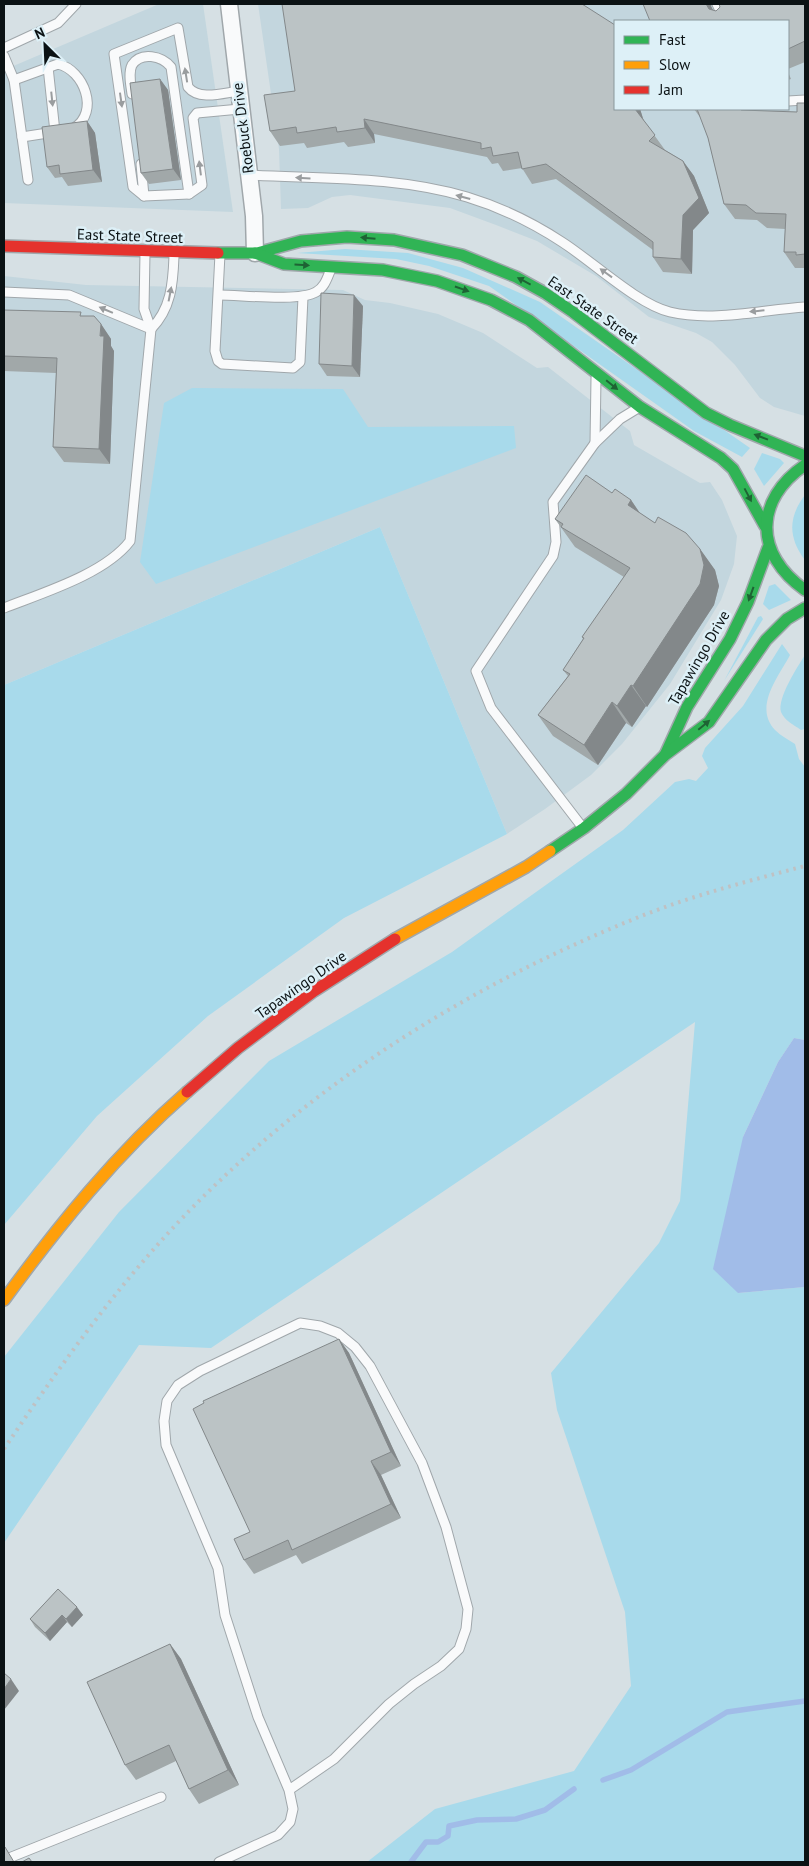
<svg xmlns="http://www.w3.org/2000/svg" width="809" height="1866" font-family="'PT Sans',sans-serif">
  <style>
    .built { fill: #c3d6de; fill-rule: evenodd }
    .green { fill: #a8daeb }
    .water { fill: #a1bce8 }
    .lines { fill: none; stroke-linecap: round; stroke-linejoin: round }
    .stream { stroke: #a1bce8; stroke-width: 5.5 }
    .lane-casing { stroke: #a0a7ab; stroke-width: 11 }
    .street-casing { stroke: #a0a7ab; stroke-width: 19 }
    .fast-casing { stroke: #a0a7ab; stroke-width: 14 }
    .slow-casing { stroke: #a0a7ab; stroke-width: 14 }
    .jam-casing { stroke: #a0a7ab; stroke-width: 14 }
    .lane { stroke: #f9fafb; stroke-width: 9 }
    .street { stroke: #f9fafb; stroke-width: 16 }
    .fast { stroke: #30b455; stroke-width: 11 }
    .slow { stroke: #ff9f0a; stroke-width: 11 }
    .jam { stroke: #e5322d; stroke-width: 11 }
    .rail { stroke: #bfc1c3; stroke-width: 4; stroke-dasharray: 2.5 5; stroke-linecap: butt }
    .wall { fill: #a1a8a9 }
    .shaded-wall { fill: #83888a }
    .building { fill: #bbc3c5; stroke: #83888a }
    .oneway { fill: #9a9d9f }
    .oneway2 { fill: #1e6334 }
    .labels { text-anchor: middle; stroke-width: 5; stroke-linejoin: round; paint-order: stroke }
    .street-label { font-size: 15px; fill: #0b1214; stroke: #ddf0f7 }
  </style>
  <rect width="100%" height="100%" fill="#d6e0e4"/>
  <g class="built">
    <polygon points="159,4 203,4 233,212 4,203 4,70"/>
    <path d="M258,4H805V416L774,407L760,398L735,365L712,342L696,333L649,317L596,276L537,241L496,225L450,208L350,195L332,197L308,208L281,209L279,149ZM615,21H788V109H615Z"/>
    <polygon points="4,276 86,285 343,290 365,300 390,303 438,314 483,333 537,368 548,367 630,431 634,445 700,483 710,482 722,500 737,536 734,564 721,600 670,684 622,744 591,775 545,809 507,834 380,527 4,685"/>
  </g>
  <g class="green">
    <polygon points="345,249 408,253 463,268 540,302 750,448 742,457 694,431 489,286 429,266 396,259 297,253"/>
    <polygon points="192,388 343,389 368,427 514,426 516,448 156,584 140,562 164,403"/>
    <polygon points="762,453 780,459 784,463 764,486 754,469"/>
    <path d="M805,495V560C788,538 788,517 805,495Z"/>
    <polygon points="380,527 507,834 344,918 208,1016 97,1116 4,1225 4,685"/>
    <polygon points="775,584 791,600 769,610 763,604 769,586"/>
    <polygon points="761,616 763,619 724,681 758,617"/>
    <path d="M782,644L790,655C779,676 753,707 775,730C781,736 789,740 795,744L799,759L805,767V1040L794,1038L778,1062L743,1137L738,1293L805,1287V1862H367L435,1809L574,1771L631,1686L625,1612L557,1410L551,1373L659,1243L680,1201L695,1022L211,1348L139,1345L4,1543V1357L119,1212L269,1061L452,952L623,830L675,782L689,779L696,781L708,768L702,756L705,748L743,706Z"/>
    <path d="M805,655V729L801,730C794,725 784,720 781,712C777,698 798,666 805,655Z"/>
  </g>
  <polygon class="water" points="794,1038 805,1040 805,1287 738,1293 713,1269 743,1137 778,1062"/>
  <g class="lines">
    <g class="stream">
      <polyline points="603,1780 631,1770 727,1712 805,1701"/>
      <polyline points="411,1862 426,1842 438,1842 448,1836 449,1826 477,1820 516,1819 545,1810 574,1789"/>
    </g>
    <g class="lane-casing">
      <g id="lane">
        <polyline points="717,4 725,21"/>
        <polyline points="4,48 58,23 76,4"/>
        <polyline points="4,56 14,80 28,180"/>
        <polyline points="48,67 55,132"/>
        <path d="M14,80L58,64C84,70 100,112 74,128"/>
        <path d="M239,91C223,93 199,101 188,87L178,28L114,54L133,187L144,196L189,194L202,185L193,118L197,113L240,109"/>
        <path d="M132,94C131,86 128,73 132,65C141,51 162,56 171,67L189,194"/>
        <polyline points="788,101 805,100"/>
        <polyline points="22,137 54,132"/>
        <polyline points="141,164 144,196"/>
        <path d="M249,175C321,179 397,176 467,197C500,207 533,223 562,242C592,261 637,304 670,312C713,322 761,310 805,307"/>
        <polyline points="220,254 215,351 218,361 222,364 293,368 300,362 303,297"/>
        <polyline points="4,292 69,295 151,329"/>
        <path d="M219,295C242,295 298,302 316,292C325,287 327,278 331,269"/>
        <path d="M151,329C171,309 173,284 174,256"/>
        <polyline points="595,443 596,378"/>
        <path d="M4,608C42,593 105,574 130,541L151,329L144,309L145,253"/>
        <polyline points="583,828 491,708 476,671 553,556 556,542 553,502 595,443 620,419 638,408"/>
        <polyline points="4,1860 161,1797"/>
        <polyline points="219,1862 278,1835 290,1822 293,1809 289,1790 258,1717 225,1615 218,1568 166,1445 164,1421 167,1401 178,1385 200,1371 300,1323 320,1326 338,1333 355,1347 370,1366 422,1463 446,1527 468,1609 466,1629 459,1649 441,1666 414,1684 389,1704 334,1759 289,1790"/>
      </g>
    </g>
    <g class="street-casing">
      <polyline id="street" points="229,4 254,216 255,253"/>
    </g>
    <g class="fast-casing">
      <g id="fast">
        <polyline points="218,253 257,253 301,241 347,237 394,240 462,255 516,277 545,293 573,312 706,413 730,425 805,456"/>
        <polyline points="255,253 284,264 383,270 437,281 491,300 529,320 640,407 721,458 733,469 765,526"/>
        <path d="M805,465C754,500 754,554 805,590"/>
        <polyline points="666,753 687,707 730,639 748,602 768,548"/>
        <polyline points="550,851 584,828 626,794 665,755 709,722 766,640 787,619 805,608"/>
      </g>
    </g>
    <g class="slow-casing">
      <g id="slow">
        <polyline points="395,939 526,867 550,851"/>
        <path d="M4,1300C58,1226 117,1153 187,1092"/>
      </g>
    </g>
    <g class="jam-casing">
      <g id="jam">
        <polyline points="4,246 218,253"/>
        <polyline points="187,1092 238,1048 314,991 395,939"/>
      </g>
    </g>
    <use href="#lane" class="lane"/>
    <use href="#street" class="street"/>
    <use href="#fast" class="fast"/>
    <use href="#slow" class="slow"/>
    <use href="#jam" class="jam"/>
    <path class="rail" d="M4,1449C55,1373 109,1297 171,1230C299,1092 461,989 634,919C690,896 748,881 805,866"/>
  </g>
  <g class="wall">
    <polygon points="643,4 711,6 713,10 716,11 805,4 805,62 788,69 788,21"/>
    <polygon points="788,72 791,79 788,80"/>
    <polygon points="160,79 168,90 181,180 149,184 141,173"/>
    <polygon points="295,91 615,109 640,109 644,121 665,150 683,161 694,176 709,213 693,230 692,274 663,272 653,257 653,250 556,179 532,184 522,168 503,171 498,163 492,164 487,157 374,134 375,143 348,147 344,142 307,148 304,143 280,146 270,131"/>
    <polygon points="805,103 805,269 805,268 795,268 784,252 785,229 767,228 757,220 735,219 724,204 708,138 702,120 694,109 745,109 746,110 797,112"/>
    <polygon points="87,121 95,133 102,182 68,186 62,177 55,178 47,167"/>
    <polygon points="363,306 360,377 327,376 319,364"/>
    <polygon points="4,310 83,316 101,324 111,339 111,346 114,351 110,464 64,462 53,447 56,373 4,371"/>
    <polygon points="612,493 631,500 640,513 655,523 700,549 715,570 719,586 714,605 647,707 646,706 632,727 626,723 598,765 553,736 538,715 568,676 563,670 583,639 582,637 624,577 575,547 555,519"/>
    <polygon points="339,1339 349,1353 401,1466 381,1475 401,1518 302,1564 296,1555 254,1574 244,1560"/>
    <polygon points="58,1589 83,1615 72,1627 67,1622 50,1641 35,1627 30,1619"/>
    <polygon points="170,1644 181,1659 239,1785 199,1804 189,1789 176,1761 136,1780 125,1765"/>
  </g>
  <g class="shaded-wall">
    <polygon points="706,4 712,4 711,6 718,21 709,9"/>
    <polygon points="160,79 168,90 181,180 173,169"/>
    <polygon points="635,109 640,109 644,122"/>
    <polygon points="364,119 374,134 375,143 365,128"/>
    <polygon points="87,121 95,133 102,182 93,170"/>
    <polygon points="683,161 694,176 709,213 693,230 692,274 681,259"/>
    <polygon points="354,295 363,306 360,377 352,366"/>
    <polygon points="101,324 111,339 111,346 114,351 110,464 99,449"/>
    <polygon points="631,500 645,521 628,505"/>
    <polygon points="700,549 715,570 719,586 714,605 647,707 633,686"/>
    <polygon points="631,685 646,706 632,727 617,706"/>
    <polygon points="612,702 626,723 598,765 584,745"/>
    <polygon points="339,1339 349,1353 401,1466 391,1452"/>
    <polygon points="371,1461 381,1475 401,1518 391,1504"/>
    <polygon points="77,1607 83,1615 72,1627 66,1619"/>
    <polygon points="62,1615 67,1622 50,1641 45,1633"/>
    <polygon points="170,1644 181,1659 239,1785 228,1770"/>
    <polygon points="11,1679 19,1691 4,1710 4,1689"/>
  </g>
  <g class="building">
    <polygon points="282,4 582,4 615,25 615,109 635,109 655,135 649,141 683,161 699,198 683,215 681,259 653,257 653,242 546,164 522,169 518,152 493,156 491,147 481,149 481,143 364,119 365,128 337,132 336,127 297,133 296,127 270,131 264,95 295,91"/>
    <polygon points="643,4 706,4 709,9 716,11 720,7 719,4 805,4 805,41 788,49 788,21 650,21"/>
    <polygon points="160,79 173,169 141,173 130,83"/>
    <polygon points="797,103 805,103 805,254 796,255 796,252 784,252 786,214 756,213 746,205 724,204 708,138 697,109 741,109 741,110 797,112"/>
    <polygon points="87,121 93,170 60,174 59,165 47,167 42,127"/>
    <polygon points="321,293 354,295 352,366 319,364"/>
    <polygon points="4,310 81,312 80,316 94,316 101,324 100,336 104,336 99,449 53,447 57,358 4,356"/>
    <polygon points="586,475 612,493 615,489 631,500 628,505 655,523 658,517 686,533 700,549 704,565 700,584 633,686 631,685 617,706 612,702 584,745 538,715 570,674 563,670 584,638 582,637 630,568 561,527 563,524 555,519"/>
    <polygon points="339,1339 391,1452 371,1461 391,1504 292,1550 288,1540 244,1560 234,1539 250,1532 193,1409 204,1403 203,1401"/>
    <polygon points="58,1589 77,1607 66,1619 62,1615 45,1633 30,1619"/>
    <polygon points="170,1644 228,1770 189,1789 169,1745 125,1765 87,1682"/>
    <polygon points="4,1673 11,1679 4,1689"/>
    <polygon points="5,1847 14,1862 4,1862 4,1848"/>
    <polygon points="29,1858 32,1862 22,1862"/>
  </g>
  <defs><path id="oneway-solid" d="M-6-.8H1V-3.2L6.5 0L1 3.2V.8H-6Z" transform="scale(1.25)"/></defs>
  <g class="oneway">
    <use href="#oneway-solid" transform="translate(186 75) rotate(-99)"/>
    <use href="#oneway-solid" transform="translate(52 99) rotate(84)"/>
    <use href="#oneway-solid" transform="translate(121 100) rotate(82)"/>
    <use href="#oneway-solid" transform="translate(200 168) rotate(-97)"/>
    <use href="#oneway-solid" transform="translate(303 178) rotate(-177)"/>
    <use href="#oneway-solid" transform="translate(463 197) rotate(-165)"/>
    <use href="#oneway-solid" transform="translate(606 273) rotate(-144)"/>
    <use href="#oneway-solid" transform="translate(170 294) rotate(-79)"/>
    <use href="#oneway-solid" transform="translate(106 310) rotate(-157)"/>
    <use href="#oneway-solid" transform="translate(757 311) rotate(174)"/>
  </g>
  <g class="oneway2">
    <use href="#oneway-solid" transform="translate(368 238) rotate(-175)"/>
    <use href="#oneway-solid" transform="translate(302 265) rotate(3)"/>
    <use href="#oneway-solid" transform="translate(524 281) rotate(-152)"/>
    <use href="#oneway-solid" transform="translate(462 289) rotate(19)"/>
    <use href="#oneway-solid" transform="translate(612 385) rotate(39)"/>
    <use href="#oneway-solid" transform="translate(761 437) rotate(-159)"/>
    <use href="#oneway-solid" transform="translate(748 495) rotate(62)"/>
    <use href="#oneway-solid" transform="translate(751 594) rotate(110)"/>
    <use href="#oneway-solid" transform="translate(704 725) rotate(-40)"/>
  </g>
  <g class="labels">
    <g class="street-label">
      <text transform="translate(243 128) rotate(-97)" y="5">Roebuck Drive</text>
      <text transform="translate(130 236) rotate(2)" y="5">East State Street</text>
      <text transform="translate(593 310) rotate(35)" y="5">East State Street</text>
      <text transform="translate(699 658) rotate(-60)" y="5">Tapawingo Drive</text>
      <text transform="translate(301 985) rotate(-35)" y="5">Tapawingo Drive</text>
    </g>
  </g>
  <rect width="809" height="1866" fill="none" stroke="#0b1214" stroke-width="10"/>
  <rect x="614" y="20" width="175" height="90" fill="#ddf0f7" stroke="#89979c"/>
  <rect x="624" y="36" width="25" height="8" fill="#30b455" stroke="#89979c"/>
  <text x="659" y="45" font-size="15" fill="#0b1214">Fast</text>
  <rect x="624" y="61" width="25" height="8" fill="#ff9f0a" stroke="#89979c"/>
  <text x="659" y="70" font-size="15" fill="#0b1214">Slow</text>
  <rect x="624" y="86" width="25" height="8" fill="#e5322d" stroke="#89979c"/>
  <text x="659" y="95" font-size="15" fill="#0b1214">Jam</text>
  <g transform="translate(45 45) rotate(336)" stroke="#ddf0f7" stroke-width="4" paint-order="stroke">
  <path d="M0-4L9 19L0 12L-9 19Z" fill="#0b1214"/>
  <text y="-8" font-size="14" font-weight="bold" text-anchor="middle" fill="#0b1214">N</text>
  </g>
</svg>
